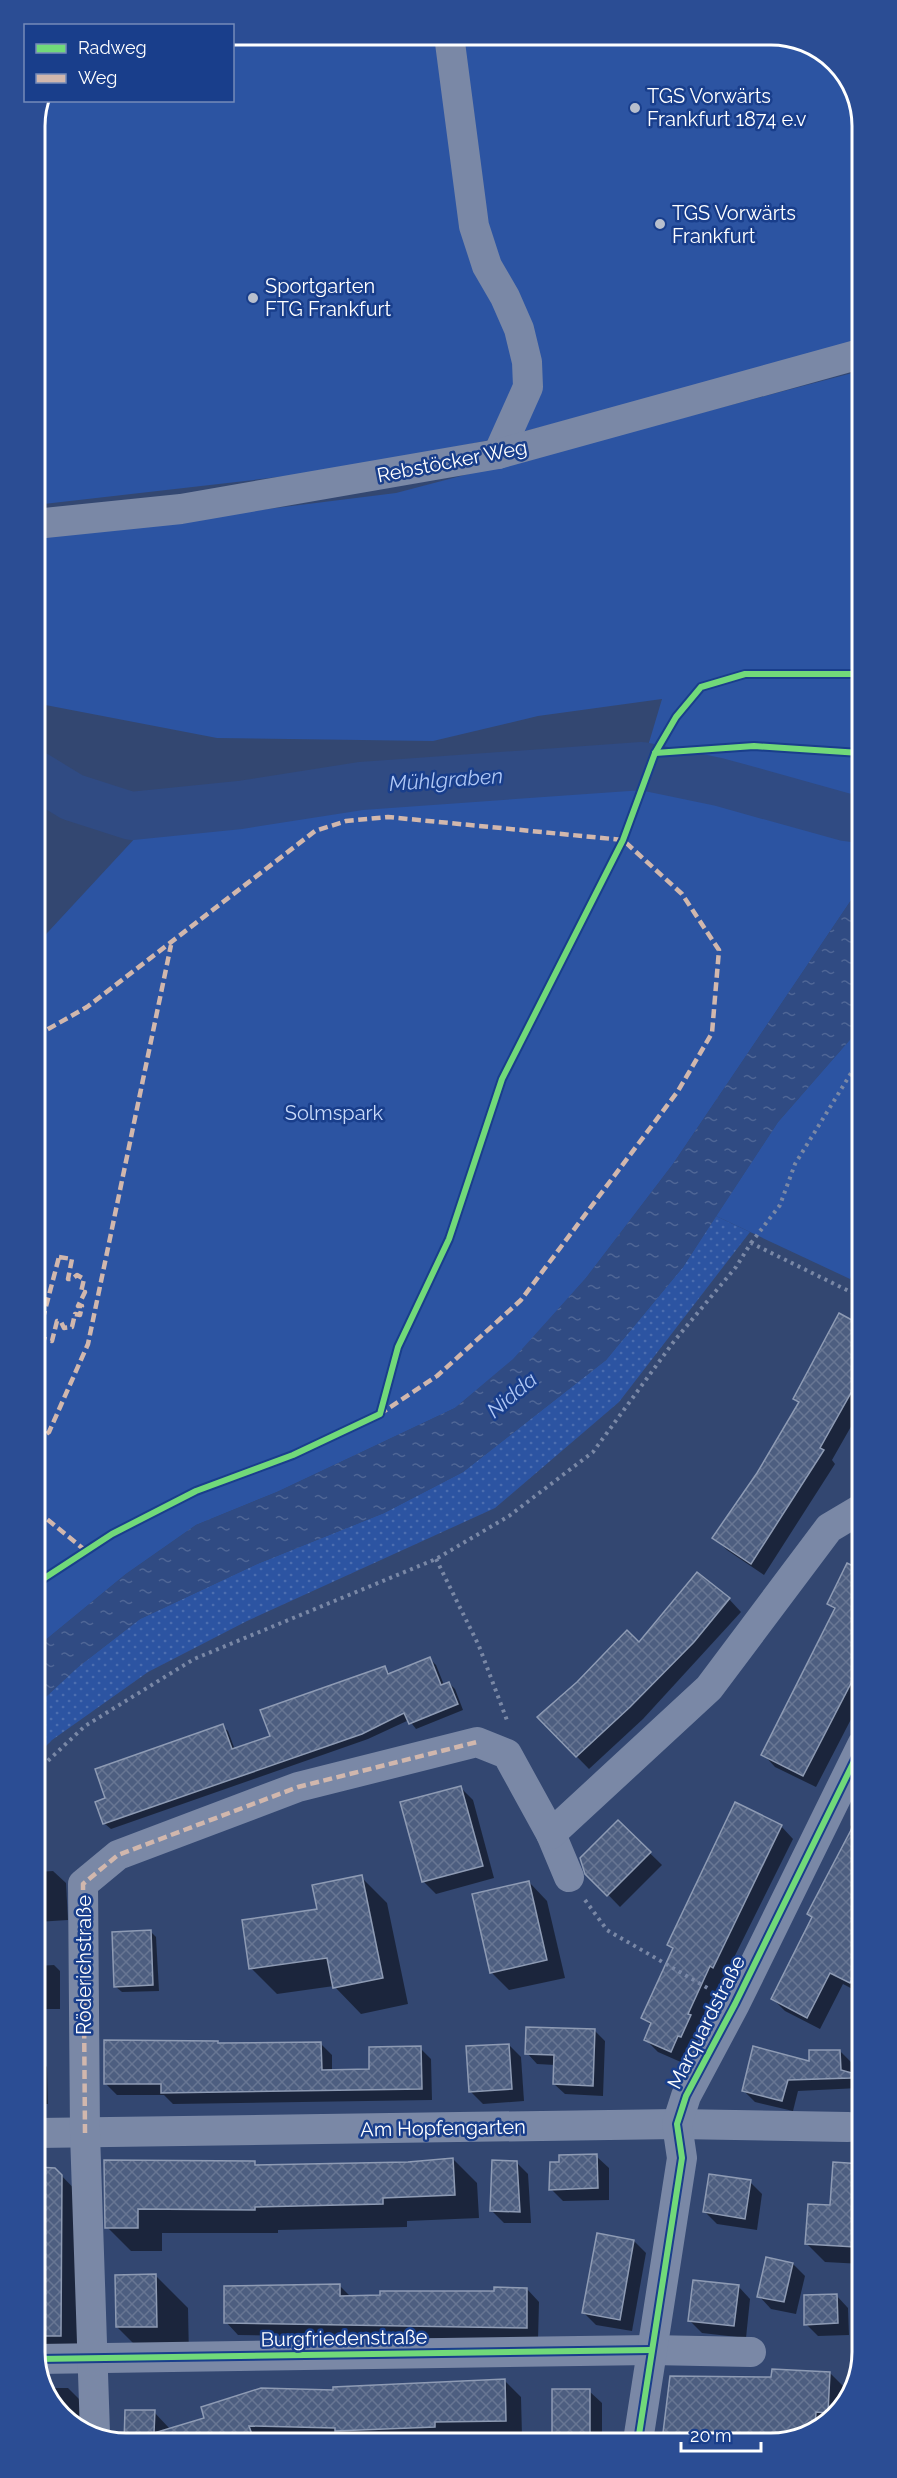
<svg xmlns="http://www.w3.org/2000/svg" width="897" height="2478" font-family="Raleway,sans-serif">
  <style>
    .grass { fill: url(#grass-dots) }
    .green { fill: #2c54a2 }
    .water { fill: url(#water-ripples) }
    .shadow { fill: #0007 }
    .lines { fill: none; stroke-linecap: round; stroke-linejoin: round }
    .river { stroke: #304b83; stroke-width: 48 }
    .building { fill: url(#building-cross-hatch); stroke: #8e9bb4; stroke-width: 1.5 }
    .path { stroke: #7a88a6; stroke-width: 4; stroke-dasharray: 3 4.5; stroke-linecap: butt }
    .minor { stroke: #7a88a6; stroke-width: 30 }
    .quiet { stroke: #d1b7ad; stroke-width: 4.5; stroke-dasharray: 9 4.5; stroke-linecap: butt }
    .cycleway-casing { stroke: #193e8b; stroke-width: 10 }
    .cycleway { stroke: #71d979; stroke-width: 6 }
    .poi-dot { fill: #b8bfcd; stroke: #193e8b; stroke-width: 2 }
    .labels { text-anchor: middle; stroke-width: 5; stroke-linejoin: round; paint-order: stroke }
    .poi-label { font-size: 20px; fill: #fff; stroke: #193e8b; text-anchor: start }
    .street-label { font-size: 20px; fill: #fff; stroke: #193e8b }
    .park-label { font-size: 20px; fill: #c9dafa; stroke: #193e8b }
    .water-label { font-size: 21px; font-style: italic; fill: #afc7f5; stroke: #193e8b }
    .rim { fill: none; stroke: #fff; stroke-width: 3 }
  </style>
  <defs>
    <pattern id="grass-dots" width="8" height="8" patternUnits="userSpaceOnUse" patternTransform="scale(1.5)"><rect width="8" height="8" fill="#2c54a2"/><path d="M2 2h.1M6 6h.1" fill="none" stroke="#4c6eb0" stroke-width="1.8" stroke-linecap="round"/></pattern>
    <pattern id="water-ripples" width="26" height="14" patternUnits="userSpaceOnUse" patternTransform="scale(1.5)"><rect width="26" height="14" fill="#304b83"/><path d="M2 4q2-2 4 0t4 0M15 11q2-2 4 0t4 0" fill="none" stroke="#4f6696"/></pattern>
    <pattern id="building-cross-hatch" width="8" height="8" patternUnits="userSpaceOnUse" patternTransform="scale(1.5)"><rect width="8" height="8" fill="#4d5e80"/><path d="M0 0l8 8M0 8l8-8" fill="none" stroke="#687693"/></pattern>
  </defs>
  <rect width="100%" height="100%" fill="#334771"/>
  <polygon class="grass" points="716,1216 750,1232 619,1402 495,1508 247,1621 148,1672 52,1740 37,1755 37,1705 78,1667 140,1619 257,1564 384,1513 463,1472 606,1360 683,1267"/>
  <g class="green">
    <polygon points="233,35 778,35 827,54 859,102 860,345 490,440 340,470 35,505 35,120 44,101 232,100"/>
    <polygon points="860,371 860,800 719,782 642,766 662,699 538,716 433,741 217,738 35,703 35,538 396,493"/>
    <polygon points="625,769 860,842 860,887 673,1164 586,1278 514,1359 455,1408 277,1492 196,1525 126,1574 37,1647 36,945 137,836 363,809"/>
    <polygon points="861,1027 861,1256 850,1279 716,1216 778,1122"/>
  </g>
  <polygon class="water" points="860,887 861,1027 778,1122 683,1267 606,1360 463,1472 384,1513 257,1564 140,1619 78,1667 37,1705 37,1647 126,1574 196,1525 277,1492 455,1408 513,1359 586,1278 673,1164"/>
  <g class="shadow">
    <polygon points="839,1315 861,1327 861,1409 832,1460 835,1464 764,1575 727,1550 714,1537 759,1474 800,1404 795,1399"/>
    <polygon points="848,1565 861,1572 862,1698 816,1787 775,1767 763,1754 835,1610 828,1603"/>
    <polygon points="729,1599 741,1612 643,1719 589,1769 539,1718 639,1644"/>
    <polygon points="430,1659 436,1665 444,1685 449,1683 455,1689 463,1710 416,1729 409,1720 368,1739 111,1829 105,1824 97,1803 222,1726 228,1731 235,1750 271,1737 385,1668 390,1674"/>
    <polygon points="460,1787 473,1800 494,1878 436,1894 424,1882 402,1803"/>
    <polygon points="862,1804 862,1994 843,1984 820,2029 785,2011 773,1999 813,1918 809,1914 853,1830 850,1827"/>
    <polygon points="618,1822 662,1865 620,1907 587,1873"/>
    <polygon points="781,1826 793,1839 700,2026 703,2029 694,2048 691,2047 683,2063 658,2052 646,2040 652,2026 643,2018 673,1949 668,1944"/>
    <polygon points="53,1871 66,1883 68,1920 37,1922 37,1872"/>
    <polygon points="361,1877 387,1903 408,2004 361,2014 334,1986 277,1994 251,1968"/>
    <polygon points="529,1882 547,1901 565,1978 509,1990 491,1972"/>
    <polygon points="150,1931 156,1937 159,1991 122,1992 116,1987"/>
    <polygon points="54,1965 60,1971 60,2009 37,2009 37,1966"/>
    <polygon points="595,2031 605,2041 603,2096 565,2094 554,2084 555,2065 537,2064 527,2053"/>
    <polygon points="218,2042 220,2045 321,2044 332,2055 332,2071 371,2071 420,2048 431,2059 432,2100 173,2104 164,2095 117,2095 106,2084"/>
    <polygon points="509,2045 521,2057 524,2101 483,2104 470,2091"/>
    <polygon points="840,2051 851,2062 851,2074 858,2081 862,2073 862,2091 859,2088 798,2091 793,2111 755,2102 744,2091"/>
    <polygon points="37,2057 47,2067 48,2104 37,2104"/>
    <polygon points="596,2156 609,2168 609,2200 563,2201 551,2189"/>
    <polygon points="453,2159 477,2183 479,2218 407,2221 407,2227 278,2230 278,2233 162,2233 162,2251 131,2251 107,2227 106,2162 254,2162 258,2166 408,2163"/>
    <polygon points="516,2162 528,2174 531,2223 504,2223 491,2210"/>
    <polygon points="834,2164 862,2166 862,2264 825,2262 807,2244 831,2207"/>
    <polygon points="37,2169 55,2169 91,2206 90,2365 38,2364"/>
    <polygon points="750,2182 762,2194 757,2230 717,2224 705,2212"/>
    <polygon points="634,2241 646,2253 632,2331 596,2325 584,2313"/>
    <polygon points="793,2264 805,2276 796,2314 771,2309 759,2296"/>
    <polygon points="156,2276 188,2308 189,2358 149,2359 117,2327"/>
    <polygon points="340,2286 351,2297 527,2289 539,2302 538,2340 238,2335 226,2322"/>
    <polygon points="738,2286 750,2299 746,2338 702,2333 690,2321"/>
    <polygon points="836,2295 848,2308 849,2335 818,2336 806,2324"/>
    <polygon points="830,2373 847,2390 846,2400 843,2408 814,2428 702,2422 751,2440 663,2441 773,2379"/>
    <polygon points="505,2381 521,2397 522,2436 451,2437 451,2442 122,2443 122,2436 126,2436 154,2412 170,2429 335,2391"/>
    <polygon points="45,2388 68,2388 94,2414 94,2433 66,2421"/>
    <polygon points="589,2391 602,2403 602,2441 561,2441 553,2434"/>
  </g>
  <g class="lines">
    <polyline class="river" points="36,775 72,797 131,816 240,805 361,786 642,766 719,782 845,817 860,819"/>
  </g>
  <g class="building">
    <polygon points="839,1313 861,1325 861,1375 820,1448 824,1450 751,1564 712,1538 757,1473 799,1402 793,1399"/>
    <polygon points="847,1563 861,1570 862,1662 803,1776 761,1755 835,1608 827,1604"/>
    <polygon points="697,1572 730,1598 694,1642 630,1707 576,1757 537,1717 577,1682 627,1630 639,1642"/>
    <polygon points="430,1657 441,1685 449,1682 458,1704 409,1724 404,1713 362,1734 103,1824 95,1802 105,1798 95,1769 223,1724 232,1749 270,1736 260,1710 385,1666 388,1674"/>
    <polygon points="461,1786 483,1866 422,1882 400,1802"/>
    <polygon points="735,1802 782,1825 713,1968 710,1966 688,2014 691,2015 681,2037 678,2036 671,2052 644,2040 651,2023 641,2018 673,1948 667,1945"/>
    <polygon points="862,1809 862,1900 852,1918 862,1923 862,1960 850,1983 830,1973 807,2018 771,1999 812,1917 807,1914"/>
    <polygon points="618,1820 651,1852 607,1896 585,1874 580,1858"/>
    <polygon points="362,1875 383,1978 333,1988 327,1958 249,1969 242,1920 317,1909 312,1885"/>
    <polygon points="529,1881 547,1960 490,1973 472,1894"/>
    <polygon points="151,1930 153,1985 114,1987 112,1932"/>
    <polygon points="526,2027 595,2029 593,2086 553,2084 554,2055 525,2054"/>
    <polygon points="104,2040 218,2041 218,2043 321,2042 322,2070 369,2069 369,2047 421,2046 422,2089 161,2093 161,2084 104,2084"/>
    <polygon points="509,2044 512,2089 469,2092 466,2046"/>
    <polygon points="753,2046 809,2061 809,2050 840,2050 841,2070 852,2073 851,2078 788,2080 782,2101 742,2091"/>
    <polygon points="597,2154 598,2188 549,2190 550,2162 559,2162 559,2155"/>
    <polygon points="453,2158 455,2195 383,2198 383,2204 255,2207 255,2210 138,2209 138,2228 105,2228 104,2160 255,2161 255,2165 408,2162"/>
    <polygon points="492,2160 517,2161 520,2212 490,2211"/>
    <polygon points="833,2162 862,2164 862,2207 857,2207 855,2247 805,2244 808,2204 830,2205"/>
    <polygon points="37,2167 55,2168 62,2175 61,2336 38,2336"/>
    <polygon points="709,2174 751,2180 745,2219 703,2212"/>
    <polygon points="597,2233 634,2240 620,2320 582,2313"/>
    <polygon points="766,2257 793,2263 784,2302 757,2297"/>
    <polygon points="156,2274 157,2327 116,2327 115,2275"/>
    <polygon points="693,2280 739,2285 734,2326 688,2321"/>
    <polygon points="340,2284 340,2296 380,2295 380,2291 494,2291 494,2287 527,2288 527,2328 224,2323 224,2286"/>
    <polygon points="837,2294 838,2323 804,2325 804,2295"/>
    <polygon points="772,2369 830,2372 828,2413 816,2412 815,2427 795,2440 662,2441 670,2376 771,2377"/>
    <polygon points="505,2379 506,2421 435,2422 435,2427 335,2431 335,2428 249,2426 255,2443 233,2443 231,2437 211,2443 124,2443 125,2410 155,2410 154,2433 204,2418 201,2407 261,2388 333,2390 333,2387"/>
    <rect x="552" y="2389" width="38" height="45"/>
  </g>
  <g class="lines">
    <g class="path">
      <polyline points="751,1243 780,1205 795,1164 861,1057"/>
      <polyline points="436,1559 479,1646 508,1723"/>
      <polyline points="37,1771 85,1726 194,1659 436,1559 509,1516 593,1452 675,1340 736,1267 751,1243 861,1297"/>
      <polyline points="585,1900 607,1930 711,1990"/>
    </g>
    <g class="minor">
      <polyline points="449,35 474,226 487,266 505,297 519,329 527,362 528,387 498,454"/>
      <polyline points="35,524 181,509 498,454 860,354"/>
      <polyline points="551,1834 569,1877"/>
      <polyline points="37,2133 677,2124 848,2127"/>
      <polyline points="38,2359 651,2350 751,2352"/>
      <polyline points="95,2433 85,2133 83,1884 118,1855 298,1787 477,1742 507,1754 551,1834 709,1688 829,1528 861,1509"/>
      <polyline points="638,2441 682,2158 677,2124 686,2096 735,2004 862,1745"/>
    </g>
    <g class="quiet">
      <polyline points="36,1036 87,1007 315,831 346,821 388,817 623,840 682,894 719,950 712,1033 678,1091 521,1300 437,1376 380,1414"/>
      <polygon points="59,1257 72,1259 68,1279 72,1279 77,1275 84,1279 81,1292 85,1292 78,1306 82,1306 80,1315 75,1314 72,1327 64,1328 61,1322 57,1321 52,1341 38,1337"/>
      <polyline points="36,1442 49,1432 88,1344 171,945"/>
      <polyline points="37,1511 86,1551"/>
      <polyline points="85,2133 83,1884 118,1855 298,1787 477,1742"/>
    </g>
    <g class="cycleway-casing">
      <g id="cycleway">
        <polyline points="655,753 754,746 860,753"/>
        <polyline points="37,1583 112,1534 196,1491 293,1455 380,1414 398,1347 449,1239 502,1079 623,840 655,753 676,717 701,687 745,674 860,674"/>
        <polyline points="38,2359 651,2350"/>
        <polyline points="638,2441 682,2158 677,2124 686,2096 735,2004 862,1745"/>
      </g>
    </g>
    <use href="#cycleway" class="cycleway"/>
  </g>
  <g class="poi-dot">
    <circle cx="635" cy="108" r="6"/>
    <circle cx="660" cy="224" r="6"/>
    <circle cx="253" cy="298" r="6"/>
  </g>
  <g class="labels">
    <g class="poi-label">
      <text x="647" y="103">TGS Vorwärts<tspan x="647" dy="23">Frankfurt 1874 e.v</tspan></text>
      <text x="672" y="220">TGS Vorwärts<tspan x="672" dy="23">Frankfurt</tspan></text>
      <text x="265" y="293">Sportgarten<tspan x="265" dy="23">FTG Frankfurt</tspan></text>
    </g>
    <g class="street-label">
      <text transform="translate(452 461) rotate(-11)" y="7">Rebstöcker Weg</text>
      <text transform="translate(84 1965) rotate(-90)" y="7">Röderichstraße</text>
      <text transform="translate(706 2022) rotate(-63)" y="7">Marquardstraße</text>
      <text transform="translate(443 2128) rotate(-1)" y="7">Am Hopfengarten</text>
      <text transform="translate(344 2338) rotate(-1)" y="7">Burgfriedenstraße</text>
    </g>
    <g class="park-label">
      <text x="334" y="1120">Solmspark</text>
    </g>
    <g class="water-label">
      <text transform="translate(446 780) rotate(-4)" y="7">Mühlgraben</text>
      <text transform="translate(512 1395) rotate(-40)" y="7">Nidda</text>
    </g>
  </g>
  <path d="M0 0H897V2478H0ZM126 45H771A81 81 0 0 1 852 126V2352A81 81 0 0 1 771 2433H126A81 81 0 0 1 45 2352V126A81 81 0 0 1 126 45Z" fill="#2b4d94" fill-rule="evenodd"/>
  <path class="rim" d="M126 45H771A81 81 0 0 1 852 126V2352A81 81 0 0 1 771 2433H126A81 81 0 0 1 45 2352V126A81 81 0 0 1 126 45Z"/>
  <rect x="24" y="24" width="210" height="78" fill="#193e8b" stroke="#758bb9" stroke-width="1.5"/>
  <rect x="36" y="44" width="30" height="9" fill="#71d979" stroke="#758bb9" stroke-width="1.5"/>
  <text x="78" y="54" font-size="18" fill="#ffffff">Radweg</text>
  <rect x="36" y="74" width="30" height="9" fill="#d1b7ad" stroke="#758bb9" stroke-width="1.5"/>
  <text x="78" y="84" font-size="18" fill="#ffffff">Weg</text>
  <path d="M681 2442v9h80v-9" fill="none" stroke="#ffffff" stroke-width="3"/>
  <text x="690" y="2442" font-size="18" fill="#ffffff" stroke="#193e8b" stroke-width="4.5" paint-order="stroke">20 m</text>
</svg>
